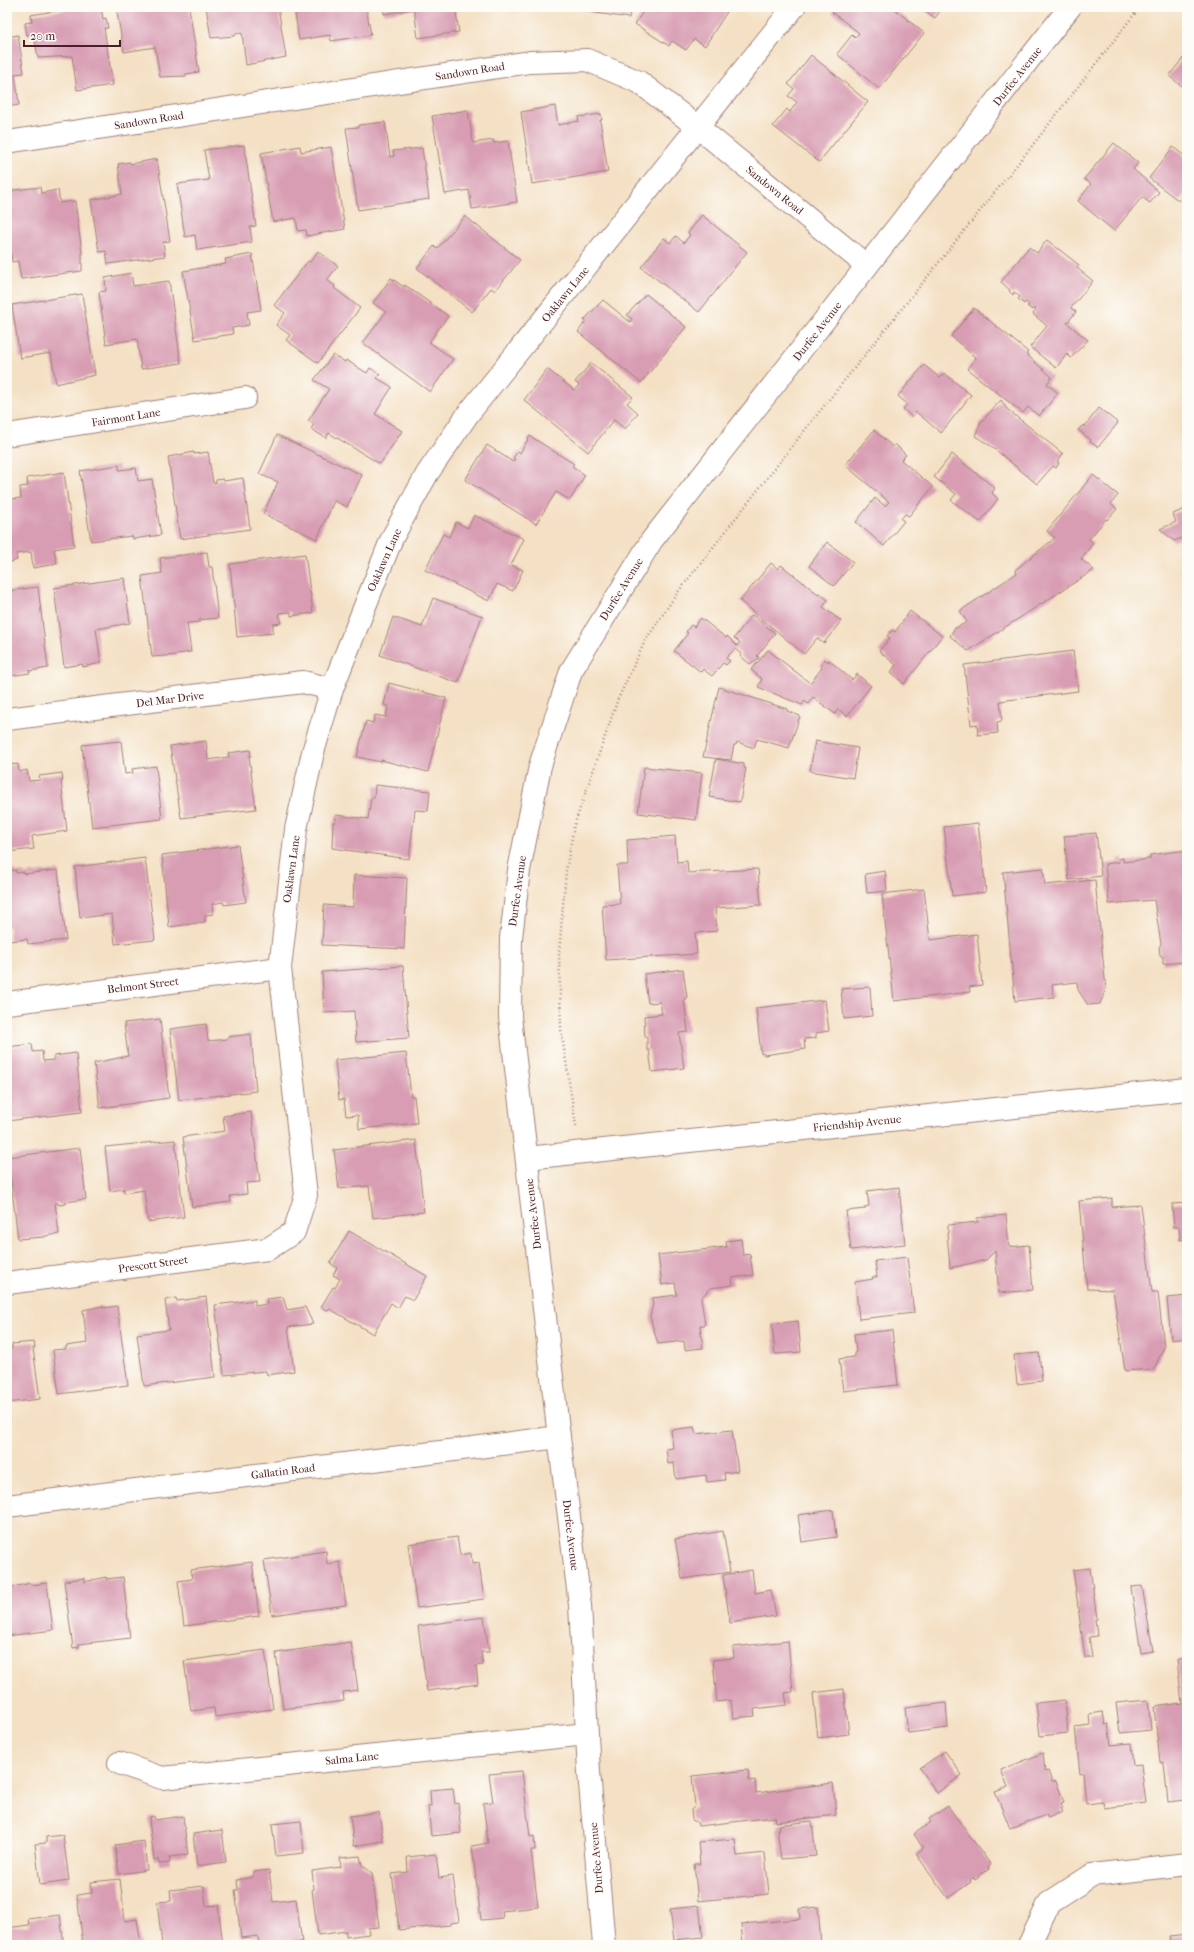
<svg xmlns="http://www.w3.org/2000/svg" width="1194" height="1952" font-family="'IM FELL French Canon',serif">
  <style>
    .building { fill: #d89db3 }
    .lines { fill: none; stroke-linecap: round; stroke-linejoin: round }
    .minor-casing { stroke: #9f8078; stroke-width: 24 }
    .path { stroke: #9f8078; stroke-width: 2.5; stroke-dasharray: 1 3; stroke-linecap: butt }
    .minor { stroke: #fff; stroke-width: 22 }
    .labels { text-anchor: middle; stroke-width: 3; stroke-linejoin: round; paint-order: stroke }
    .street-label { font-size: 11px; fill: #4a1f2b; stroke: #fdfcf7 }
  </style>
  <rect width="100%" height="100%" fill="#fdfcf7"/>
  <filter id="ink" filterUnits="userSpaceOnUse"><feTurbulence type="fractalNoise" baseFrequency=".025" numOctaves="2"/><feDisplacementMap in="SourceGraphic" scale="8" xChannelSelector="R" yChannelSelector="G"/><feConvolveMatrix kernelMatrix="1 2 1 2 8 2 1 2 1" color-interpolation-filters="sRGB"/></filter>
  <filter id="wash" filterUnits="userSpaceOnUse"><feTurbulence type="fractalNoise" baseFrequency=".012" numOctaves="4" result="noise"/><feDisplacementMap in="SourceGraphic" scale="16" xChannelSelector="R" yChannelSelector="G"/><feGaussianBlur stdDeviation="0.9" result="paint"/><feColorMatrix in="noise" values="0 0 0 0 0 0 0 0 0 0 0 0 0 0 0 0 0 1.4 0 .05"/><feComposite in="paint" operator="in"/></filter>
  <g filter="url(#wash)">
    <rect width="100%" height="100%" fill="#f4e0c4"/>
    <g id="blocks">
      <g class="building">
        <polygon points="80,7 101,7 103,19 106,18 108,28 104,28 113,85 77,90 72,56 38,58 34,34 27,35 25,23 32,22 31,15"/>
        <polygon points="116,7 189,7 199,72 186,74 186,76 160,77 155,47 124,52"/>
        <polygon points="206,7 278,7 286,57 246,65 242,33 235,34 235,36 211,38"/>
        <polygon points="294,7 366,7 371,35 331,41 330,35 299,40"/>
        <polygon points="383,7 455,7 459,32 418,38 414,9 384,14"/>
        <polygon points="511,7 546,7 546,8 511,11"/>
        <polygon points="591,7 631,7 629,18 590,12"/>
        <polygon points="646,7 730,7 705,46 694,39 686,50 672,41 669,46 635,24"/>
        <polygon points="836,7 892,7 924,33 879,89 837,54 852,35 855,38 859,33 832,12"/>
        <polygon points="920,7 943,7 935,18"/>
        <polygon points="18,35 24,73 15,74 19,105 7,107 7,37"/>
        <polygon points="811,55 868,102 819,162 773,126 787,109 790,112 797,102 788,96 794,89 788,84"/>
        <polygon points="1183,58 1186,60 1187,59 1187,90 1169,76"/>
        <polygon points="555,106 558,125 579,121 578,117 601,114 602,120 600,120 608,172 532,184 521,112"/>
        <polygon points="468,110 473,143 493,140 494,143 508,141 517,202 472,209 469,190 445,194 432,116"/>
        <polygon points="385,122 390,157 394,156 393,151 422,148 429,199 358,210 346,128 359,127 359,125"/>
        <polygon points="1114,143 1138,163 1133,169 1159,192 1150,203 1142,197 1114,231 1078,201 1091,184 1084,179"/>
        <polygon points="244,145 256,226 250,227 252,242 197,250 195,235 185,237 177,184 209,180 204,150"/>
        <polygon points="300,146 301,152 331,147 345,229 307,236 306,230 298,231 296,218 273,222 261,153"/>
        <polygon points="1173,147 1187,158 1187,191 1179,201 1149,178"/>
        <polygon points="157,159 170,241 163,242 165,256 108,264 106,251 99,252 91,200 122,194 118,164 130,162 130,164"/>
        <polygon points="40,187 41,193 58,190 60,203 75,201 82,253 82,271 21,279 18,261 12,262 7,230 7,191"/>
        <polygon points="702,215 747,252 699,312 641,267 664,238 670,243 676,236 684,243 690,235 688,233"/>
        <polygon points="465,216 520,260 495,291 491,288 472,312 417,268 434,246 437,249"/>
        <polygon points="1047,240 1079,265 1077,268 1093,281 1071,308 1076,312 1067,323 1088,340 1071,358 1067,354 1056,368 1030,347 1047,326 1033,314 1036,310 1034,308 1032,310 1027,306 1029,305 1026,302 1024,304 1018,299 1020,297 1014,292 1013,295 1009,291 1010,290 1001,282 1029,247 1037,253"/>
        <polygon points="318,251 338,266 327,280 335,286 334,288 360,308 318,363 286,340 290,335 276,325 285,313 274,305 308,261 310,262"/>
        <polygon points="252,254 261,310 247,312 249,325 232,328 233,334 195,340 183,271 226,264 225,259"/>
        <polygon points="131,273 133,286 169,281 181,363 141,369 137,339 106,344 99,292 106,291 105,278"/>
        <polygon points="391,278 404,287 405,285 448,316 429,342 453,359 430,392 363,343 386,312 373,303"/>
        <polygon points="82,294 95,375 56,384 51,353 20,358 12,305"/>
        <polygon points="646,294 686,327 641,383 578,332 586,321 584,320 603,300 630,322 632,319 627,315"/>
        <polygon points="974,308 1028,352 1026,354 1052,377 1047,384 1058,393 1039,416 1028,407 1023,413 967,369 976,358 951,336"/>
        <polygon points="333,355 345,362 346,360 367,373 370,368 380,374 377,378 392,387 375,414 402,431 380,464 329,433 326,438 311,429 314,424 308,421 329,389 314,380"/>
        <polygon points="591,363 633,397 627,403 638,413 625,429 614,420 588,452 524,400 547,369 574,390 579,385 575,382"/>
        <polygon points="924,365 940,378 944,373 971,395 941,433 916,412 912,417 903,409 907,404 898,396"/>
        <polygon points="1001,400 1007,409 1063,454 1057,462 1059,463 1056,468 1053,466 1037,484 991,446 975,436 981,422"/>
        <polygon points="1099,408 1118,423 1098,447 1090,442 1091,440 1078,430 1083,425 1084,427"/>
        <polygon points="874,430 893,447 895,444 906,455 901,460 933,487 909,516 905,514 901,519 904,521 884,546 856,522 875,498 885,506 889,502 845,465"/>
        <polygon points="277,435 362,475 347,507 334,501 317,539 263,514 278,482 259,474"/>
        <polygon points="530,436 574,464 572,466 585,475 570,500 556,492 536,524 465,480 487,445 513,462 515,459 513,458 518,451 520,453"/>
        <polygon points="194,452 194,454 208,452 213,483 216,483 216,480 223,479 224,481 243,478 250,529 180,539 168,457"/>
        <polygon points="952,454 995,488 992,493 998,499 980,522 951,500 956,494 934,477"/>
        <polygon points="119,465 119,470 136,468 138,481 152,479 161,535 133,539 132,536 91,541 80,471"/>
        <polygon points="64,472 74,546 54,549 57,564 33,568 31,552 16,554 17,560 8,563 7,496 10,496 11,499 21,498 20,487 28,486 27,478"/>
        <polygon points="1093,475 1118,495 1111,504 1117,509 1107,520 1106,519 1089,539 1093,543 1081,559 1094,570 968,651 950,636 954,629 967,622 960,611 1017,573 1015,570 1055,538 1047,531"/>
        <polygon points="1187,508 1187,536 1174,541 1160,529 1176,522 1173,514"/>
        <polygon points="474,515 524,539 511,565 523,570 513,591 497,584 489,601 425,570 443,534 449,537 456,522 468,528"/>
        <polygon points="827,542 853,562 834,586 809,566"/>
        <polygon points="207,552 209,567 212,567 218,618 199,620 200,622 187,623 191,652 177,654 177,655 152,657 142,576 162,573 160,558"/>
        <polygon points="305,554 313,613 291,616 291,612 279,613 281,623 273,624 273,633 237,637 230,564"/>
        <polygon points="771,563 778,569 781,565 818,594 819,593 828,600 823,607 841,621 824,643 817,638 804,654 740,601"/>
        <polygon points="124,578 130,623 96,629 101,663 83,667 82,664 64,667 54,588"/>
        <polygon points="38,587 48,668 29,671 30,673 9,676 7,660 7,591"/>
        <polygon points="433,598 482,616 458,683 380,655 393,617 422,627"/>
        <polygon points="910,611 942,636 904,684 891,672 896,665 879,651 890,638 887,636 892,630 895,632"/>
        <polygon points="752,615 775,633 757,656 759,658 750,664 740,656 741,654 735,649 726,658 730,661 726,665 723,663 712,676 703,669 701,672 674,651 688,633 686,632 691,625 694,627 701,618 726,638 727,636 737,646 740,642 734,638"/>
        <polygon points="768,650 810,683 822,668 820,666 825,659 828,662 829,660 852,680 857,674 871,686 847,716 838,709 835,714 813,697 808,704 805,701 802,705 758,687 762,679 751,670"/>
        <polygon points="1073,651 1078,691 1000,701 1002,721 997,722 998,733 978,735 977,724 971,725 964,665"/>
        <polygon points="389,683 446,698 428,772 381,760 381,762 357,757 366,721 373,723 375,715 386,717 388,706 384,705"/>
        <polygon points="719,687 787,709 787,711 800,716 789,748 757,739 754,748 737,742 736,745 734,745 731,760 703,757"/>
        <polygon points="121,741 125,774 133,773 132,769 156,766 162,819 92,827 82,745"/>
        <polygon points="206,741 208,760 229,757 228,753 250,750 251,756 249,756 256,809 181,818 170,746"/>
        <polygon points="815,741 858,748 853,778 810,771"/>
        <polygon points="716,759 744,764 744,768 746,768 740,802 709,797"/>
        <polygon points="18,764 19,772 27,770 29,781 40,780 39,776 62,773 63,781 61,781 67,831 32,836 34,849 7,852 7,765"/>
        <polygon points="644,767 702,773 696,820 638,813"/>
        <polygon points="375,785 430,791 428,811 415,810 409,859 332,848 333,822 335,822 336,815 368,819 371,798 374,798"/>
        <polygon points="978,823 986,892 952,896 944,827"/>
        <polygon points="1096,833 1101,876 1069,880 1064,836"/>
        <polygon points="675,836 677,862 687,861 688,873 758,869 761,905 715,908 717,931 695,933 697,954 606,960 602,905 620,904 617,865 628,865 627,840"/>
        <polygon points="238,845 246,902 224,905 223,902 212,904 213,914 205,915 205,922 169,927 162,855"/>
        <polygon points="1187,850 1187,974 1186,974 1184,962 1163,964 1163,957 1160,955 1159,947 1161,944 1154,900 1109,904 1105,864 1119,862 1118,859 1123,858 1123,862 1150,859 1150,855"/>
        <polygon points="145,858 155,940 115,944 112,914 80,918 75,867"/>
        <polygon points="1043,868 1045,885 1095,880 1106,989 1100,1004 1088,1005 1078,990 1077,982 1052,985 1054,997 1015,1001 1003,872"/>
        <polygon points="16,870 16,873 24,872 24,874 58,870 66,940 28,944 27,939 10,941 9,927 7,927 7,871"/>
        <polygon points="885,871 887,891 867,893 865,874"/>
        <polygon points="354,875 407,878 404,949 322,945 324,905 353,907"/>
        <polygon points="924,889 930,940 977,934 982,985 969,987 970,992 894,1001 882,894"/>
        <polygon points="403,966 409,1038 356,1042 354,1011 324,1013 322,972"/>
        <polygon points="683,969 687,998 684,999 688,1032 679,1033 684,1068 652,1072 649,1050 647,1050 647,1037 645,1037 644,1016 662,1014 660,1002 648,1003 644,974"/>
        <polygon points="870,987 872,1016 844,1019 841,989"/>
        <polygon points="825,1000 829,1031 816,1033 816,1038 804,1039 805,1049 764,1055 763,1053 761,1054 756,1008"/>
        <polygon points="160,1019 169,1098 100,1108 94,1063 128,1056 124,1023"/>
        <polygon points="206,1024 208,1041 228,1039 228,1037 251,1034 256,1091 179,1100 170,1029"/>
        <polygon points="32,1044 33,1052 42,1051 43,1061 54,1060 54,1056 76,1053 82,1112 7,1121 7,1047"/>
        <polygon points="406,1053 411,1096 414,1096 417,1123 359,1129 358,1115 346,1116 344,1099 339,1100 335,1060"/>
        <polygon points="251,1112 260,1182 246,1183 247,1194 230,1196 231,1202 192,1207 183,1137 225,1131 223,1116"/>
        <polygon points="175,1140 184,1217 148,1222 144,1190 124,1193 124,1189 110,1191 105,1147"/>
        <polygon points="416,1140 424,1212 373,1218 369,1186 339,1189 334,1150"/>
        <polygon points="80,1148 86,1199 66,1202 66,1204 59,1205 58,1203 55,1203 59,1234 45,1236 45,1237 18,1239 8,1157"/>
        <polygon points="899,1187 905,1244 851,1250 846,1211 865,1209 865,1207 869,1206 867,1191"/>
        <polygon points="1112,1198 1112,1207 1141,1205 1152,1292 1158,1292 1164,1347 1154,1369 1125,1371 1113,1290 1087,1289 1079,1201"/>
        <polygon points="1187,1203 1187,1239 1180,1240 1179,1227 1174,1227 1172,1204"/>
        <polygon points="1006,1215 1009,1247 1029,1245 1033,1290 999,1293 995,1251 986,1260 950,1268 947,1233 948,1233 948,1225 978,1222 977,1218"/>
        <polygon points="7,1223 10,1239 7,1240"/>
        <polygon points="349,1231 427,1276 413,1300 405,1296 398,1308 391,1303 373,1334 330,1309 328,1311 321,1307 333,1287 335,1288 340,1279 333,1275 337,1268 330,1263"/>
        <polygon points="741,1239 743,1255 750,1254 753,1275 732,1278 733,1285 710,1288 701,1298 705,1325 700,1325 703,1348 685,1350 684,1341 658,1344 650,1317 653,1304 652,1298 677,1295 675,1283 662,1285 658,1255 727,1247 726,1241"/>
        <polygon points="907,1257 914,1313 859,1319 855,1282 873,1279 872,1277 877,1277 875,1261"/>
        <polygon points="1187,1296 1187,1338 1171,1340 1167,1298"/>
        <polygon points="206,1297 215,1377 144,1386 137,1334 169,1330 165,1300 176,1298 177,1301"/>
        <polygon points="283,1297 287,1310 305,1307 313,1324 288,1327 294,1371 267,1375 266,1371 224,1375 215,1305 255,1300 255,1306 267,1304 266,1299"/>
        <polygon points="103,1306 103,1308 117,1306 128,1385 59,1394 53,1350 66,1349 66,1346 87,1343 83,1310"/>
        <polygon points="798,1321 801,1352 775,1354 772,1324"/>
        <polygon points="892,1330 898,1385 843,1391 839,1359 854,1357 854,1353 856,1352 854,1334"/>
        <polygon points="34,1342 35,1348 33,1348 40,1399 7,1403 7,1348 12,1348 12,1344"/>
        <polygon points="1039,1353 1042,1381 1017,1384 1014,1355"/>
        <polygon points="8,1409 10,1421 7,1421 7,1410"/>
        <polygon points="694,1427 696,1434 732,1430 738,1471 724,1473 725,1480 707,1482 706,1475 676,1479 674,1463 668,1464 666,1449 673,1448 671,1430"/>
        <polygon points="833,1510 836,1537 802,1542 798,1515"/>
        <polygon points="723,1531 730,1572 682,1579 675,1539"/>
        <polygon points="457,1537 460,1555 471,1553 472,1564 479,1563 484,1599 417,1608 408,1544"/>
        <polygon points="326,1551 327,1564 340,1562 346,1605 272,1615 264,1560"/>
        <polygon points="252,1562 259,1616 184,1626 178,1581 192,1579 191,1570"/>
        <polygon points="1090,1568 1097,1619 1095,1619 1097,1636 1089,1637 1092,1658 1085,1658 1073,1570"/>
        <polygon points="752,1570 755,1593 771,1590 776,1616 730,1623 723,1575"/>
        <polygon points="106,1577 106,1579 123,1577 130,1638 79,1644 79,1647 73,1648 64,1581 84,1578 84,1582"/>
        <polygon points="31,1583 31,1585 47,1583 53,1630 7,1636 7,1588"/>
        <polygon points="1142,1586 1153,1651 1141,1653 1131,1587"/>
        <polygon points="484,1617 489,1652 481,1652 483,1665 476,1666 478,1684 427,1691 418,1626"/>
        <polygon points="788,1641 793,1692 785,1693 787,1705 754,1709 755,1716 733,1718 731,1700 717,1702 713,1660 734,1658 733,1647"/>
        <polygon points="351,1642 358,1690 343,1692 344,1701 283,1709 276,1653"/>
        <polygon points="265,1650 273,1709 215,1717 214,1708 191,1711 184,1661"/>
        <polygon points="1187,1659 1187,1800 1168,1802 1164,1762 1160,1762 1154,1707 1182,1703 1177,1660"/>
        <polygon points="844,1689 849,1734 818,1738 813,1693"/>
        <polygon points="1065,1700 1068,1733 1040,1736 1036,1703"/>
        <polygon points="1148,1700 1151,1730 1120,1733 1116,1703"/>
        <polygon points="946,1703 948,1728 908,1733 905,1708"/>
        <polygon points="1103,1712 1105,1724 1108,1723 1111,1745 1131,1743 1133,1766 1141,1765 1146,1803 1104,1808 1103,1802 1086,1804 1083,1773 1080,1774 1075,1727 1090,1725 1089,1714"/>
        <polygon points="945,1751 962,1775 937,1793 920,1768"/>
        <polygon points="1043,1753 1045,1772 1048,1771 1052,1782 1056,1781 1064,1802 1061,1803 1063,1808 1060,1808 1062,1812 1048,1818 1046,1815 1010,1828 995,1792 1008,1787 1001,1770"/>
        <polygon points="748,1770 749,1781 755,1780 756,1793 833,1783 836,1815 776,1822 775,1817 698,1826 697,1822 692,1820 691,1810 695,1806 692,1776"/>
        <polygon points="522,1771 530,1837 534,1836 535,1850 531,1850 538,1907 502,1911 503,1918 481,1920 472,1846 488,1843 483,1803 493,1802 489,1774"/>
        <polygon points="453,1788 455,1804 458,1803 461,1833 431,1836 428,1806 431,1806 430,1790"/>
        <polygon points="948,1806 991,1865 988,1867 989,1869 975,1879 974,1877 970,1880 971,1882 948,1898 916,1854 923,1848 914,1834 931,1822 929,1819"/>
        <polygon points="379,1812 383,1841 354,1846 350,1816"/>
        <polygon points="154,1816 155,1820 183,1816 188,1855 169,1857 170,1863 159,1864 158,1859 154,1860 149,1820 150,1817"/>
        <polygon points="301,1821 304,1853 276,1856 272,1824"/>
        <polygon points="812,1821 816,1856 781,1859 777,1829 779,1829 778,1825"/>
        <polygon points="222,1830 226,1862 197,1866 193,1834"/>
        <polygon points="63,1835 69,1881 40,1885 35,1844 46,1843 46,1837"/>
        <polygon points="735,1839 737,1856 765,1853 769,1894 698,1901 694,1864 700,1864 698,1842"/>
        <polygon points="144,1841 147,1870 119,1874 115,1845"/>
        <polygon points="436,1854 439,1878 453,1876 459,1922 450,1923 450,1925 399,1930 392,1874 408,1872 407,1857"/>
        <polygon points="360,1856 362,1865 372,1873 379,1927 368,1928 369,1934 346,1937 346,1931 318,1935 312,1890 314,1889 312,1871 341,1867 340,1858"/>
        <polygon points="269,1870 273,1902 296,1899 302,1942 279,1945 259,1945 258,1936 241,1938 235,1890 238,1890 237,1880 253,1877 253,1872"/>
        <polygon points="120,1879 125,1921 137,1919 141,1945 83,1945 77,1895 92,1893 91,1882"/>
        <polygon points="204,1886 206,1906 218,1905 223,1945 162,1945 157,1902 171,1901 170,1890"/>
        <polygon points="699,1906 703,1937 674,1940 670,1909"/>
        <polygon points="818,1907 821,1945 743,1945 741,1924 800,1919 799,1909"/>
        <polygon points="60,1915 64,1945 7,1945 7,1928 29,1925 28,1919"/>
        <polygon points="1187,1935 1187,1945 1164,1945 1171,1943 1170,1937"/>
        <polygon points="1094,1942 1095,1945 1082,1945 1082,1944"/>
        <polygon points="1132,1943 1133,1945 1120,1945 1120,1944"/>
      </g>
    </g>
  </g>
  <g filter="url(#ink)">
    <use href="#blocks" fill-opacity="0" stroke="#9f8078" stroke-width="1"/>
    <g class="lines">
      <g class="minor-casing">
        <g id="minor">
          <polyline points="7,142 530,62 587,60 639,82 699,128 867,266"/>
          <polyline points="7,435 245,398"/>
          <polyline points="7,719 303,682 332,689"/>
          <polyline points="7,1003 280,968"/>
          <polyline points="527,1158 1187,1089"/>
          <polyline points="7,1283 268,1249 294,1232 306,1195 280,968 296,829 313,752 332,689 392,538 427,474 468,414 794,7"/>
          <polyline points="7,1506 559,1437"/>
          <polyline points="119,1763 162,1778 587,1734"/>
          <polyline points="604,1945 589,1772 580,1605 559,1437 510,1017 511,938 519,870 540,766 571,671 652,540 1070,7"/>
          <polyline points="1029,1945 1049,1903 1092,1875 1187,1864"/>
        </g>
      </g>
      <polyline class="path" points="576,1126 561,1029 559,953 566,871 574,826 618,699 645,641 678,592 808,426 1032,146 1140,7"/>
      <use href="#minor" class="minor"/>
    </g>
  </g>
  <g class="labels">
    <g class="street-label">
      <text transform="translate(470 71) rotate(-9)" y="4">Sandown Road</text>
      <text transform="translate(1017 76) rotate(-52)" y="4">Durfee Avenue</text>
      <text transform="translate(149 120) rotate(-9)" y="4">Sandown Road</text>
      <text transform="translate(775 190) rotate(39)" y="4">Sandown Road</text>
      <text transform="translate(565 294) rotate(-51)" y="4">Oaklawn Lane</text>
      <text transform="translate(817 331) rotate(-52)" y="4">Durfee Avenue</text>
      <text transform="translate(126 417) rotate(-9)" y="4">Fairmont Lane</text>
      <text transform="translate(384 560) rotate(-66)" y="4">Oaklawn Lane</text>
      <text transform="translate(621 589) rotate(-58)" y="4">Durfee Avenue</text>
      <text transform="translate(170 699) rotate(-7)" y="4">Del Mar Drive</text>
      <text transform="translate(291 869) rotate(-82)" y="4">Oaklawn Lane</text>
      <text transform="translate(517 891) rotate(-82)" y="4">Durfee Avenue</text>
      <text transform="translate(143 985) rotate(-7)" y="4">Belmont Street</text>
      <text transform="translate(857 1123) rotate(-6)" y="4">Friendship Avenue</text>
      <text transform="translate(533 1214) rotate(-97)" y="4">Durfee Avenue</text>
      <text transform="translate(153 1264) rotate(-8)" y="4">Prescott Street</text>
      <text transform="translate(283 1471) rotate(-7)" y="4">Gallatin Road</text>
      <text transform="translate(571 1535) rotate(83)" y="4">Durfee Avenue</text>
      <text transform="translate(352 1758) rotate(-6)" y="4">Salma Lane</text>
      <text transform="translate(596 1858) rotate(-95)" y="4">Durfee Avenue</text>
    </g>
  </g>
  <rect width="1194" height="1952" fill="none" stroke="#fdfcf7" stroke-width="24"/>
  <path d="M24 40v6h96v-6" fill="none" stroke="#4a1f2b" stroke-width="2"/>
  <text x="30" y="40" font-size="12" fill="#4a1f2b" stroke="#fdfcf7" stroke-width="3" paint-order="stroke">20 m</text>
</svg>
